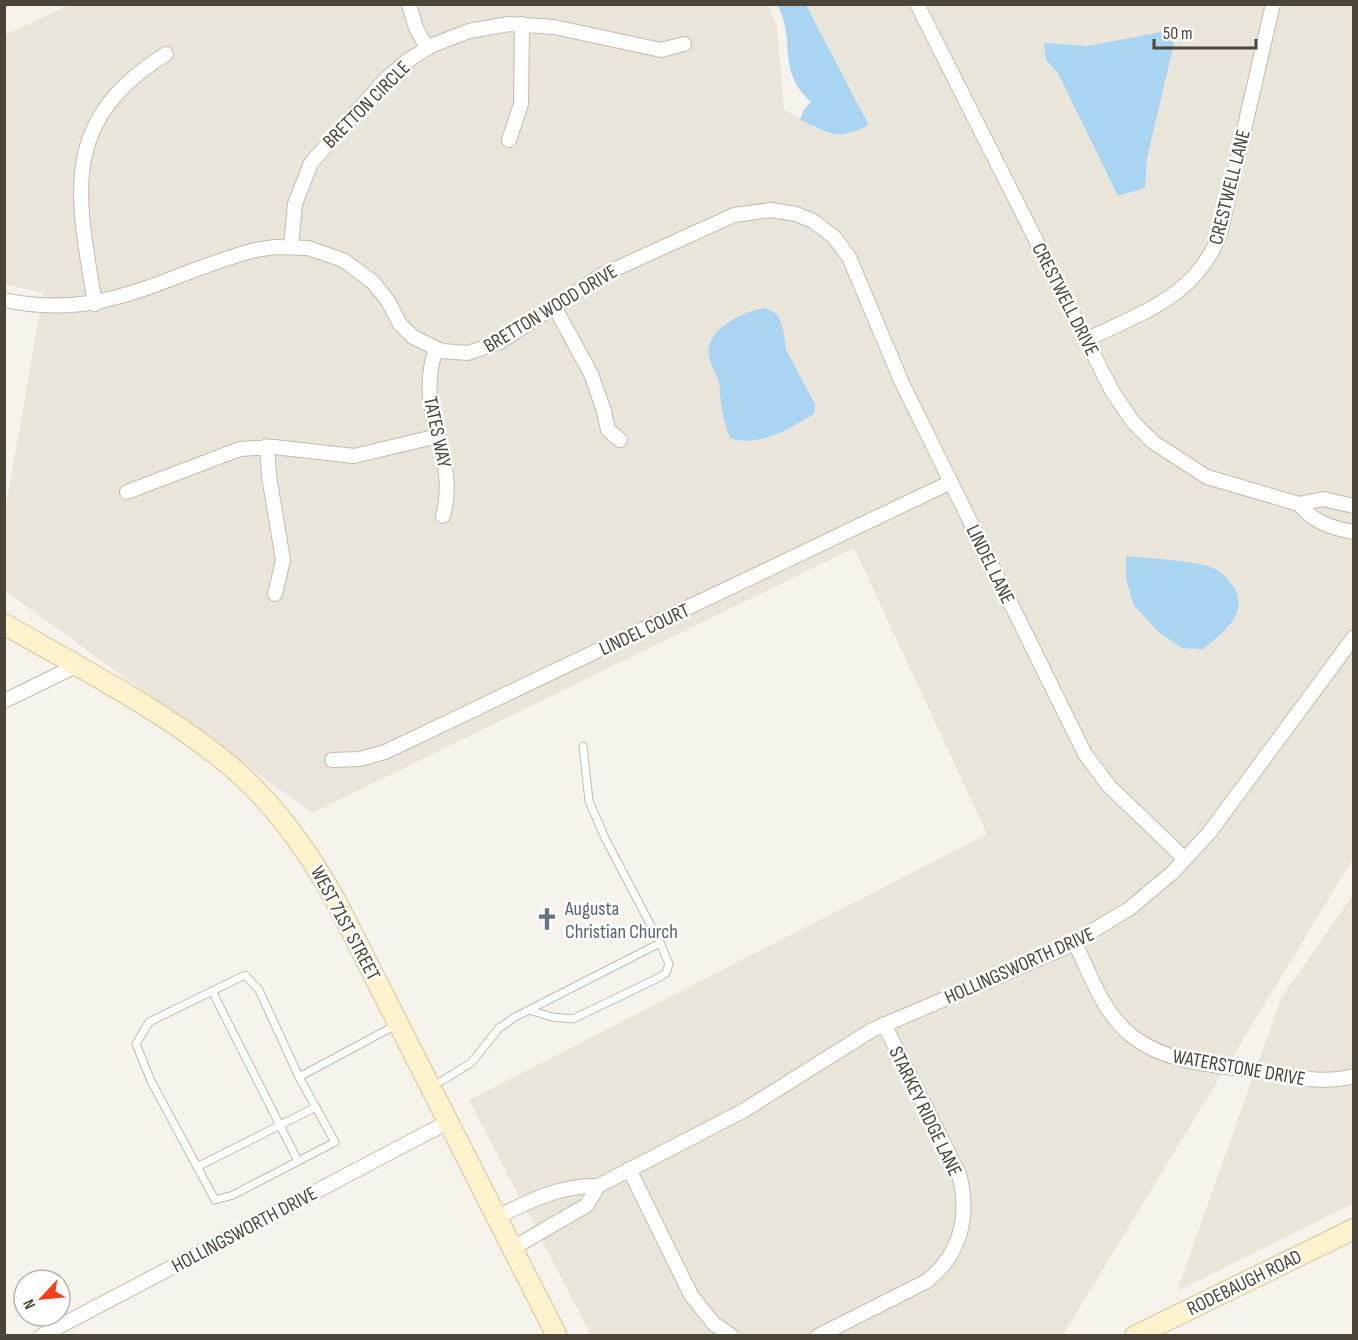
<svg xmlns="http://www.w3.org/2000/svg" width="1358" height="1340" font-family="'Sofia Sans Condensed',sans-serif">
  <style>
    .residential { fill: #eae5da }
    .water { fill: #a9d4f2 }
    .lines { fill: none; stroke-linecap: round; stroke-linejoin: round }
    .lane-casing { stroke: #c2bbae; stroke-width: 9 }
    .street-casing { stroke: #c2bbae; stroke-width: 16 }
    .secondary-casing { stroke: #d6c79b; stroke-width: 22 }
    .lane { stroke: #fff; stroke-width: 7 }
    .street { stroke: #fff; stroke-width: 14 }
    .secondary { stroke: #fff3cd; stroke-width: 20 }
    .labels { text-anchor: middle; stroke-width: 5; stroke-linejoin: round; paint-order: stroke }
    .street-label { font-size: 20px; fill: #4b4439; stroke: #fff }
    .worship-label { font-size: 20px; fill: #5b616d; stroke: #fff; text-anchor: start }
  </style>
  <rect width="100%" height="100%" fill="#f6f3ec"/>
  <g class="residential">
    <polygon points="69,5 768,5 777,26 784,110 830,134 847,135 869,124 806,5 1353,5 1353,859 1063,1335 591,1335 469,1100 987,834 854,548 312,813 5,591 5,512 43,293 5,284 5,35"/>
    <polygon points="1353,895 1353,1204 1177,1291 1281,998"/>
  </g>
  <g class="water">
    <path d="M777,5H806L869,125C834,142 834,134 800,120L804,109L811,102C775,69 797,40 777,5Z"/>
    <polygon points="1161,32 1174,43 1147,158 1145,188 1118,196 1058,73 1046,60 1044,43 1088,46"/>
    <path d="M766,308L778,315L783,329L786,350L815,404L814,414C790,428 759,448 730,438C722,420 721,402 719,383C717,374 711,366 709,357C703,330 744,310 766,308Z"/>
    <path d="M1126,556C1145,558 1199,561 1213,568C1222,572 1228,579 1233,586C1251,612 1222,634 1203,649L1182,648L1161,634L1134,606L1126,579Z"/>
  </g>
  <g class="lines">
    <g class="lane-casing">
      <g id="lane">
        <polyline points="212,991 298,1161"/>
        <polyline points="529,1010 552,1017 573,1019 660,977 666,973 669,964 660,943"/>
        <polyline points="299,1077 335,1142 233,1195 215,1200 151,1081 136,1044 149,1022 245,975 259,990 299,1077 396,1025"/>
        <polyline points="433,1086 471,1063 499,1028 515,1017 660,943 605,838 589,801 583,746"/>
        <polyline points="197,1167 316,1107"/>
      </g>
    </g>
    <g class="street-casing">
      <g id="street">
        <polyline points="409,4 416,28 427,48"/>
        <polyline points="917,4 1112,391 1133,422 1153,442 1207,477 1299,504 1323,499 1354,506"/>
        <polyline points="509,140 521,104 522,24"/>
        <polyline points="291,247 295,204 311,163 386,79 410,59 433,45 469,31 509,24 554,27 661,50 684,44"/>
        <path d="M4,300C106,322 164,274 255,250L275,247L308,248L343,260L373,282L388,301L400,324L413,337L442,351L468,353L500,342L602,275L734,215L771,210L796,214L813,221L834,237L849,257L902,383L1085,754L1109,786L1185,859"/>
        <path d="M95,304C77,194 58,122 166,54"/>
        <polyline points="554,306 591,374 604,411 608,430 620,440"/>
        <path d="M1086,340C1142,312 1196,297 1220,234L1273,4"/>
        <path d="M436,349C413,414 460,454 443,516"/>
        <polyline points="267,446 269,476 283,560 275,594"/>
        <polyline points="127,492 240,449 274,447 354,456 438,436"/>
        <path d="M1299,504C1313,522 1331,528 1354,532"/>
        <polyline points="4,701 76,666"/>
        <polyline points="332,760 360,759 385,752 951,482"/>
        <path d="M1075,943C1090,974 1104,1015 1132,1036C1168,1064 1215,1065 1258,1071C1291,1076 1321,1085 1354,1076"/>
        <polyline points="629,1169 691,1295 714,1324 732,1336"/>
        <path d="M497,1217C530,1201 560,1185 598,1186L743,1111L872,1030L1062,949L1129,909L1172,873L1209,833L1354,637"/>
        <polyline points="513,1248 587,1205 598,1186"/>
        <polyline points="41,1336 448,1122"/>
        <path d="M818,1336L927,1281C961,1254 970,1215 959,1174L884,1024"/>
      </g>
    </g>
    <g class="secondary-casing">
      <g id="secondary">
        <path d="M4,624C80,668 171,714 236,771C278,808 309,853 336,901L557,1336"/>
        <polyline points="1135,1336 1354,1229"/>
      </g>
    </g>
    <use href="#lane" class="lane"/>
    <use href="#street" class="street"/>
    <use href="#secondary" class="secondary"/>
  </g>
  <defs>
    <g id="church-bare" transform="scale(1.8)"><path d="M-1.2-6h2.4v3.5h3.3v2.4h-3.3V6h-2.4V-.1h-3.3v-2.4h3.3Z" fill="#6b7280" stroke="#fff" stroke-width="2.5" paint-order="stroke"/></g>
  </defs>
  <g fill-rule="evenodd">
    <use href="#church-bare" x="547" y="919"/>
  </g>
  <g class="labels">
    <g class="street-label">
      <text transform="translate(366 104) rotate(-45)" y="7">BRETTON CIRCLE</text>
      <text transform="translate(1229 187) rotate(-76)" y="7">CRESTWELL LANE</text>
      <text transform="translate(1066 299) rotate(63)" y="7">CRESTWELL DRIVE</text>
      <text transform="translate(550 308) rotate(-31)" y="7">BRETTON WOOD DRIVE</text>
      <text transform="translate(438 432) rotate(78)" y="7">TATES WAY</text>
      <text transform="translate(991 564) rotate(64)" y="7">LINDEL LANE</text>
      <text transform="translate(644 629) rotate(-25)" y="7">LINDEL COURT</text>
      <text transform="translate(346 923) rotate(62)" y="7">WEST 71ST STREET</text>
      <text transform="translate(1019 965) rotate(-24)" y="7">HOLLINGSWORTH DRIVE</text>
      <text transform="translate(1239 1067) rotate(10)" y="7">WATERSTONE DRIVE</text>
      <text transform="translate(926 1111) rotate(64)" y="7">STARKEY RIDGE LANE</text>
      <text transform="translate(244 1229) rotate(-28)" y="7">HOLLINGSWORTH DRIVE</text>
      <text transform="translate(1244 1282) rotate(-26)" y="7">RODEBAUGH ROAD</text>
    </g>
    <g class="worship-label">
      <text x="565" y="915">Augusta<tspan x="565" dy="23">Christian Church</tspan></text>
    </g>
  </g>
  <rect width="1358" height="1340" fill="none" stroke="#4b4439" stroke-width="12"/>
  <g transform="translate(42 1298) rotate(244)"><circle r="28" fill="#ffffff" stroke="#b7b4b0" stroke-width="1.5"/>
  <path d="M0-4.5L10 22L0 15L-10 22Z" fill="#fc3f1d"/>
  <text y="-9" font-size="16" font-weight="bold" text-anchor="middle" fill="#4b4439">N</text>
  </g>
  <path d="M1154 39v9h102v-9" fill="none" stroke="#4b4439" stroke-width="3"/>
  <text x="1163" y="39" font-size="18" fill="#4b4439" stroke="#ffffff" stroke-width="4.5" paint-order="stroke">50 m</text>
</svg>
